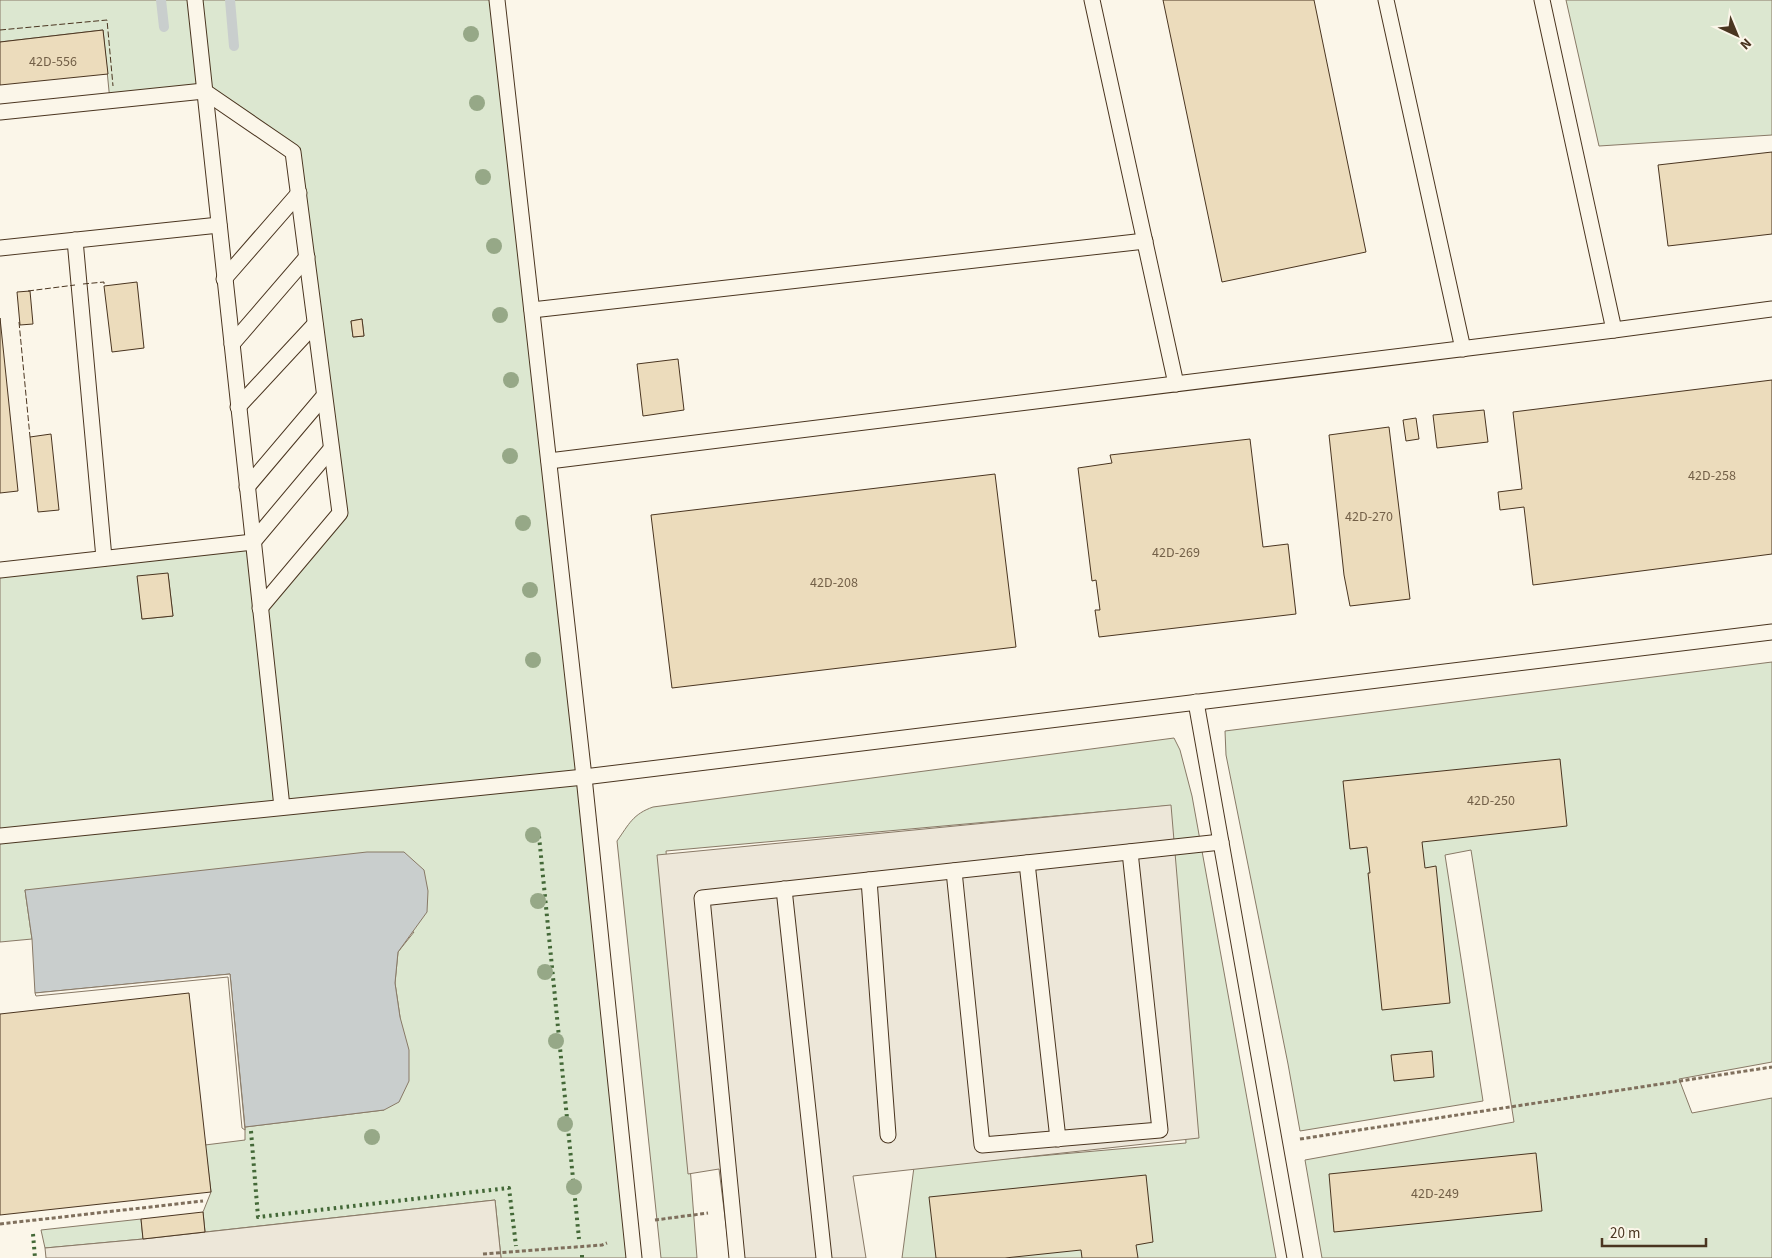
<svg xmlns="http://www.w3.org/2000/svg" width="1772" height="1258" font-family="'Source Sans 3',sans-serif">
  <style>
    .green { fill: #dce7d0; stroke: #887966; fill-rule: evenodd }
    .parking { fill: #ede7d9; stroke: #887966 }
    .water { fill: #c9cecd; stroke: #887966 }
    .pier { fill: #fbf6e9; stroke: #887966 }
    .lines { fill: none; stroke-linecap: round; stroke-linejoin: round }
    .stream { stroke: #c9cecd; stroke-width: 10 }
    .building { fill: #ecdcbc; stroke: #4a3520 }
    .service-casing { stroke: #4a3520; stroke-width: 17 }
    .path { stroke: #7f6f5c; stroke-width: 3; stroke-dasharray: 4 2.5; stroke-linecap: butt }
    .service { stroke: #fbf6e9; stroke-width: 15 }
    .hedge { stroke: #436837; stroke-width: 4; stroke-dasharray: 2.5 4; stroke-linecap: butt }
    .fence { stroke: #4a3520; stroke-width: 1; stroke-dasharray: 6 2.5; stroke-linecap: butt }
    .tree { fill: #96a887 }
    .labels { text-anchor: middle; stroke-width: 4; stroke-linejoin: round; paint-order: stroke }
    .number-label { font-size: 14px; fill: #725f47 }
  </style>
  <rect width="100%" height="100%" fill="#fbf6e9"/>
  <g class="green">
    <path d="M0,0H497L634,1258H501L495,1200L205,1232L203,1212L211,1192L205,1145L245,1140V1127L384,1110L400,1017L395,983L398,952L414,932L25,890L32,939L0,942V570L253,542L260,607L340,513L293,152L204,91L110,101L103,30L0,42ZM362,319L364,336L353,337L351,321ZM168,574L173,616L142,619L138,577Z"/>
    <polygon points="1566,0 1772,0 1772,135 1599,146"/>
    <polygon points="1772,662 1772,1062 1679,1079 1692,1113 1772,1098 1772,1258 1322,1258 1305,1160 1514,1122 1471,850 1445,855 1483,1101 1300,1131 1288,1064 1226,755 1225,731"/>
    <path d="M1174,738L1180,750L1192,796L1276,1258H902L914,1167L1186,1143L1165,806L666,851L697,1258H661L617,841C629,824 633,814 653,807Z"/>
    <polygon points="141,1219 143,1239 45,1248 41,1230"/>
  </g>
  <g class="parking">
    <polygon points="1171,805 1199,1138 853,1176 866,1258 730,1258 719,1169 688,1174 657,855"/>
    <polygon points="495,1200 501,1258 46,1258 45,1248 143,1239"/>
  </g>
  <polygon class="water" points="367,852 404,852 424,870 428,891 427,912 398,952 395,983 400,1017 409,1050 409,1081 399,1102 384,1110 245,1127 230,974 35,993 32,939 25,890"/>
  <polygon class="pier" points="230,974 245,1130 242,1128 228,977 36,996 35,993"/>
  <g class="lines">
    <g class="stream">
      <polyline points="161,0 164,27"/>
      <polyline points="230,0 234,46"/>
    </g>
  </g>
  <g class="building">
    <polygon points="1163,0 1314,0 1366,252 1222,282"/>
    <polygon points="103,30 108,74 0,85 0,42"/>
    <polygon points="1772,152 1772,234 1668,246 1658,165"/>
    <polygon points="137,282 144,348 112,352 104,286"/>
    <polygon points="30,291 33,324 20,325 17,292"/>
    <polygon points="0,318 18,491 0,493"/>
    <polygon points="362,319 364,336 353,337 351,321"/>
    <polygon points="678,359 684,410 643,416 637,364"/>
    <polygon points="1772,380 1772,554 1533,585 1524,507 1500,510 1498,492 1522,489 1513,412"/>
    <polygon points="1484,410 1488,442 1437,448 1433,415"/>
    <polygon points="1416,418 1419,439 1406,441 1403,420"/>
    <polygon points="1389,427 1410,599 1350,606 1344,575 1329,435"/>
    <polygon points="51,434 59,510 38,512 30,437"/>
    <polygon points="1250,439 1263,547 1288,544 1296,614 1099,637 1095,610 1100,610 1096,580 1092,581 1078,468 1112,463 1110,455"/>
    <polygon points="995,474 1016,647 672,688 651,515"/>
    <polygon points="168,573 173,616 142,619 137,576"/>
    <polygon points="1560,759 1567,826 1422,842 1425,868 1436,866 1450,1003 1382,1010 1368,873 1370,873 1367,847 1350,849 1343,781"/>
    <polygon points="189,993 211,1192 0,1215 0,1014"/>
    <polygon points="1432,1051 1434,1077 1394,1081 1391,1055"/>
    <polygon points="1536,1153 1542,1211 1334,1232 1329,1174"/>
    <polygon points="1146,1175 1153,1242 1136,1245 1138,1258 1082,1258 1081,1250 1005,1258 936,1258 929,1197"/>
    <polygon points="203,1212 205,1232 143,1239 141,1219"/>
  </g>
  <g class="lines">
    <g class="service-casing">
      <g id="service">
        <polyline points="195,0 282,807"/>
        <polyline points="497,0 584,777 634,1258"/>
        <polyline points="1092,0 1176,384"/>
        <polyline points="1386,0 1463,349"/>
        <polyline points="1542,0 1614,330"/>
        <polyline points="0,112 204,91 293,152 340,513 260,608"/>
        <polyline points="75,240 104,558"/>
        <polyline points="0,248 219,225"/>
        <polyline points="224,279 299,193"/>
        <polyline points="532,310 1145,241"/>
        <polyline points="232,344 307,257"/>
        <polyline points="238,407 315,324"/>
        <polyline points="549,461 1614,330 1772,309"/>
        <polyline points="247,487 324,396"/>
        <polyline points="0,570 253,542 331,449"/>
        <polyline points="1196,702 1295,1258"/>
        <polyline points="0,836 584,777 1772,632"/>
        <polyline points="1027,863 1058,1139"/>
        <polyline points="954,871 982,1145 1160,1130 1130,852"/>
        <polyline points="869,880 888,1135"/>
        <polyline points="784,889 824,1258"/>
        <polyline points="737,1258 702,898 1221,842"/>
      </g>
    </g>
    <g class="path">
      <polyline points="1300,1139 1772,1067"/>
      <polyline points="655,1220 708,1213"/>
      <polyline points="0,1224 203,1201"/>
      <polyline points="483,1254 602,1245 607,1243"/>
    </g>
    <use href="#service" class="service"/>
    <g class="hedge">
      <polyline points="539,836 579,1239"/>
      <polyline points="251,1131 258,1217 509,1188 516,1246"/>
      <polyline points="33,1234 35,1258"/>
      <polyline points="582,1255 582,1258"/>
    </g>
    <g class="fence">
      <polyline points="0,30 107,20 113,86"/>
      <polyline points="83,284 104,282 104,286"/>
      <polyline points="28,291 75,285"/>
      <polyline points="19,322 30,437"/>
    </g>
  </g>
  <g class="tree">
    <circle cx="471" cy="34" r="8"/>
    <circle cx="477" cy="103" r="8"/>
    <circle cx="483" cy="177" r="8"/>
    <circle cx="494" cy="246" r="8"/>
    <circle cx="500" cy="315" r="8"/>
    <circle cx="511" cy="380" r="8"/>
    <circle cx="510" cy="456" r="8"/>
    <circle cx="523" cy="523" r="8"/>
    <circle cx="530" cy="590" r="8"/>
    <circle cx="533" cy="660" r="8"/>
    <circle cx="533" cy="835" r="8"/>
    <circle cx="538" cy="901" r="8"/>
    <circle cx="545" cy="972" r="8"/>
    <circle cx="556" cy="1041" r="8"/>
    <circle cx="565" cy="1124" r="8"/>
    <circle cx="372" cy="1137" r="8"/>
    <circle cx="574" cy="1187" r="8"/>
  </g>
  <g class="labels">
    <g class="number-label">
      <text x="53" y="66">42D-556</text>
      <text x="1712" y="480">42D-258</text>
      <text x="1369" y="521">42D-270</text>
      <text x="1176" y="557">42D-269</text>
      <text x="834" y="587">42D-208</text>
      <text x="1491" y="805">42D-250</text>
      <text x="1435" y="1198">42D-249</text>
    </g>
  </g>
  <g transform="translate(1737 35) rotate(136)" stroke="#fbf6e9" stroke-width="4" paint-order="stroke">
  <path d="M0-4L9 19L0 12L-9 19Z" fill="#4a3520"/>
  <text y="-8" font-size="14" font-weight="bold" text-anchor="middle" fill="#4a3520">N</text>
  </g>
  <path d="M1602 1238v8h104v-8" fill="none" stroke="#4a3520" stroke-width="2.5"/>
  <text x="1610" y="1238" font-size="15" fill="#4a3520" stroke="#fbf6e9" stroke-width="4" paint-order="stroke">20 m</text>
</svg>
